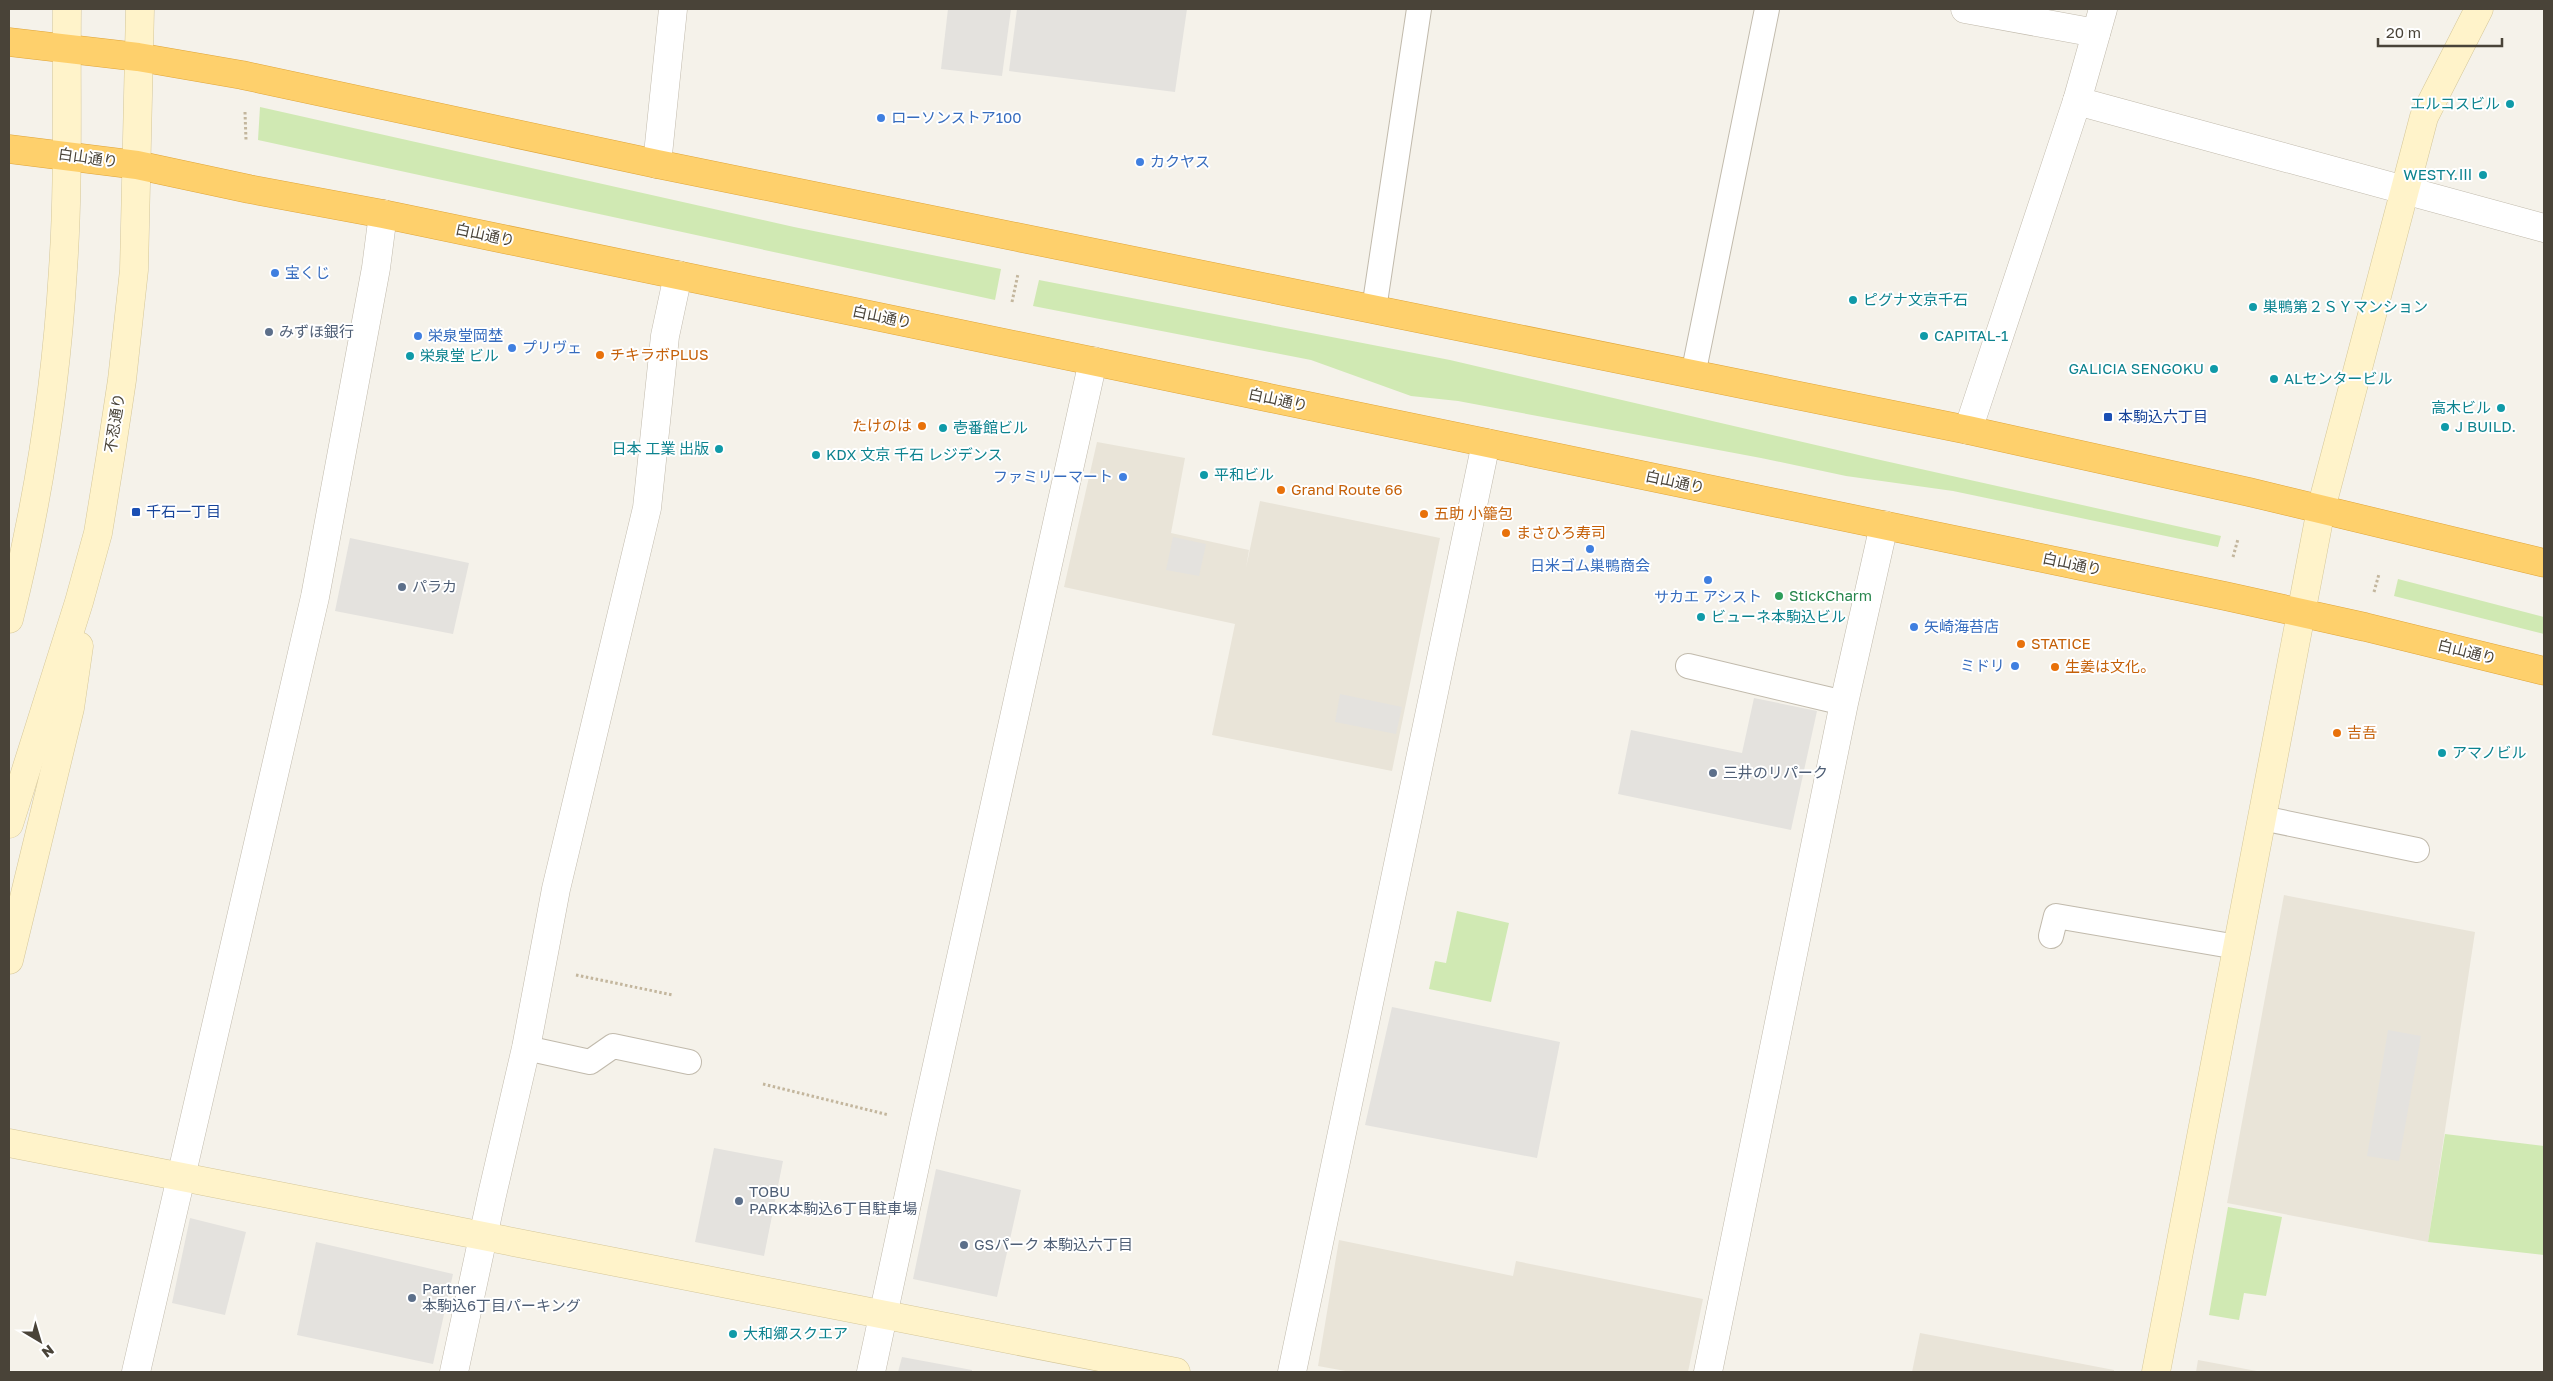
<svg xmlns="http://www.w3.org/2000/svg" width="2553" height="1381" font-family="'Golos Text','Noto Sans JP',sans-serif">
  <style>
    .residential { fill: #e9e4d8 }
    .green { fill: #d0e9b3 }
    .parking { fill: #e4e2de }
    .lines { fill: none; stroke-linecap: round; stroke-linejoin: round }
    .lane-casing { stroke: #c1baac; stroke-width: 26 }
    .street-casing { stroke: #c1baac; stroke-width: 29 }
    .secondary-casing { stroke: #d5c79a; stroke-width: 29 }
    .highway-casing { stroke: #dfa53a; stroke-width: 29 }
    .path { stroke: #c3b69d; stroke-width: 3; stroke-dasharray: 2.5 2.5; stroke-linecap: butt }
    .lane { stroke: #fff; stroke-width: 24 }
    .street { stroke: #fff; stroke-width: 28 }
    .secondary { stroke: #fff3ca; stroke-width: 28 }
    .highway { stroke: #fed06c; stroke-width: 28 }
    .culture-dot { fill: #0f9aa8; stroke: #fff; stroke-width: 2 }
    .shop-dot { fill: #3f7fe0; stroke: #fff; stroke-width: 2 }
    .service-dot { fill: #5c6f8a; stroke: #fff; stroke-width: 2 }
    .food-dot { fill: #e8710a; stroke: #fff; stroke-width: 2 }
    .transit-dot { fill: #1a4fb4; stroke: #fff; stroke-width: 2 }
    .leisure-dot { fill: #2e9e5b; stroke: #fff; stroke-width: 2 }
    .labels { text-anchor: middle; stroke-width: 4; stroke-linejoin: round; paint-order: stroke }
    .culture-label { font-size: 15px; fill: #0d838f; stroke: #fff; text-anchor: start }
    .shop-label { font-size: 15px; fill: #366cbe; stroke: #fff; text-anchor: start }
    .street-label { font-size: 15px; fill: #494338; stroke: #fff }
    .service-label { font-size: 15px; fill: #4e5e75; stroke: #fff; text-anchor: start }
    .food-label { font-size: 15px; fill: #c56008; stroke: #fff; text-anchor: start }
    .transit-label { font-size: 15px; fill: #164399; stroke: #fff; text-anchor: start }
    .leisure-label { font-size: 15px; fill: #27864d; stroke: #fff; text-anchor: start }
  </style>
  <rect width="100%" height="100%" fill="#f5f2ea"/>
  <g class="residential">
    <polygon points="1097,442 1185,458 1171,533 1249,550 1246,568 1260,501 1440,538 1392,771 1212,735 1235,624 1064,587"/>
    <polygon points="2284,895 2475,932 2428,1242 2227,1203"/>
    <polygon points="1339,1240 1513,1276 1516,1261 1703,1299 1688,1372 1351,1372 1318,1366"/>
    <polygon points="1920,1333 2114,1370 2114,1372 1912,1372"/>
    <polygon points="2198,1360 2262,1372 2196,1372"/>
  </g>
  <g class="green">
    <polygon points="260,107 794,227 1001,269 995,300 258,140"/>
    <polygon points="1039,280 1450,360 1876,459 2221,536 2218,547 1953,491 1846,476 1761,458 1458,401 1411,396 1311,360 1033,306"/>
    <polygon points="2398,579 2544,617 2544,634 2394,596"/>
    <polygon points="1457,911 1509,923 1491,1002 1429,989 1435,961 1446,963"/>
    <polygon points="2445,1134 2544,1146 2544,1255 2428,1242"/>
    <polygon points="2228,1207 2282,1217 2266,1296 2244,1293 2239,1320 2209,1315"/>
  </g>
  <g class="parking">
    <polygon points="948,9 1011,9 1002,76 941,69"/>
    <polygon points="1017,9 1187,9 1175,92 1009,71"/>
    <polygon points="1173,537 1206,544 1199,576 1166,570"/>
    <polygon points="350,538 469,563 453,634 335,611"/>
    <polygon points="1340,694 1402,707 1396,734 1335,722"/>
    <polygon points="1754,698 1817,711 1791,830 1618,794 1631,730 1742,753"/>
    <polygon points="1392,1007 1560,1042 1537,1158 1365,1125"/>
    <polygon points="2388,1030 2421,1036 2399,1161 2367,1156"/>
    <polygon points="714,1148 783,1161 764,1256 695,1242"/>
    <polygon points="936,1169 1021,1190 997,1297 913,1279"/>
    <polygon points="190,1218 246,1232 225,1315 172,1303"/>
    <polygon points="316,1242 453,1274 433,1364 297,1335"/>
    <polygon points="902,1357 972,1370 972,1372 898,1372"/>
  </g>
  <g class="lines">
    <g class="lane-casing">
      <g id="lane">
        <polyline points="1374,309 1419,9"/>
        <polyline points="1693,375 1767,9"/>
        <polyline points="1688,666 1844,703"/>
        <polyline points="2262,818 2417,850"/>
        <polyline points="2051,936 2056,916 2237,947"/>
        <polyline points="526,1048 590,1062 613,1046 689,1062"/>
      </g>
    </g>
    <g class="street-casing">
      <g id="street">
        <polyline points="1965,9 2096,33"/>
        <polyline points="2077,101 2544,228"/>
        <polyline points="657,164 673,9"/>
        <polyline points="1968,430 2077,101 2103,9"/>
        <polyline points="136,1372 315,597 376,268 383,214"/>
        <polyline points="454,1372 492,1195 526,1048 556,889 647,508 665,336 678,275"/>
        <polyline points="871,1372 924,1124 1093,361"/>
        <polyline points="1292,1372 1486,443"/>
        <polyline points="1708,1372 1844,703 1884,525"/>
      </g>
    </g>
    <g class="secondary-casing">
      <g id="secondary">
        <path d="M9,619C38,504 56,388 63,269C69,183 66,95 67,9"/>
        <polyline points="9,824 79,602 98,533 111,453 122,380 134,270 140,9"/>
        <polyline points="9,960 70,708 79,646"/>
        <polyline points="9,1143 1176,1372"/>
        <polyline points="2156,1372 2321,509 2424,117 2479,9"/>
      </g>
    </g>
    <g class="highway-casing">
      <g id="highway">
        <polyline points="9,42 138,57 242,75 657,164 1968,430 2249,492 2544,563"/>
        <polyline points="9,149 137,165 249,189 383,214 2225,596 2365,627 2544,671"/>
      </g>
    </g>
    <g class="path">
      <polyline points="245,112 246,140"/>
      <polyline points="1012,302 1018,274"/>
      <polyline points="2233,557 2238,539"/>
      <polyline points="2374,592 2379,574"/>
      <polyline points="576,975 673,995"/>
      <polyline points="763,1084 889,1115"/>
    </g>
    <use href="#lane" class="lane"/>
    <use href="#street" class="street"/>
    <use href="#secondary" class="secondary"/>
    <use href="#highway" class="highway"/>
  </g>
  <g class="culture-dot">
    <circle cx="2510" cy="104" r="5"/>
    <circle cx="2483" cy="175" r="5"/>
    <circle cx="1853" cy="300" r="5"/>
    <circle cx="2253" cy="307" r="5"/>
    <circle cx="1924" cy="336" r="5"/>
    <circle cx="410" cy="356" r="5"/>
    <circle cx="2214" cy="369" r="5"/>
    <circle cx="2274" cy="379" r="5"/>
    <circle cx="2501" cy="408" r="5"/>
    <circle cx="2445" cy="427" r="5"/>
    <circle cx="943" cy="428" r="5"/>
    <circle cx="719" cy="449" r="5"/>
    <circle cx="816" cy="455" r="5"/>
    <circle cx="1204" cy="475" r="5"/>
    <circle cx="1701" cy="617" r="5"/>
    <circle cx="2442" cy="753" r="5"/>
    <circle cx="733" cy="1334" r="5"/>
  </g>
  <g class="shop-dot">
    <circle cx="881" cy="118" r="5"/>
    <circle cx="1140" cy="162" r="5"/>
    <circle cx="275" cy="273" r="5"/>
    <circle cx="418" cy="336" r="5"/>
    <circle cx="512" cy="348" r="5"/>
    <circle cx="1123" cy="477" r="5"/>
    <circle cx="1590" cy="549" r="5"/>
    <circle cx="1708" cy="580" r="5"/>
    <circle cx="1914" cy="627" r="5"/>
    <circle cx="2015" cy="666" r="5"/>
  </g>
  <g class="service-dot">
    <circle cx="269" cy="332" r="5"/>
    <circle cx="402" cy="587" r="5"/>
    <circle cx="1713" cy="773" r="5"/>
    <circle cx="739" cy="1201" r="5"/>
    <circle cx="964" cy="1245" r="5"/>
    <circle cx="412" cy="1298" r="5"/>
  </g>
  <g class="food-dot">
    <circle cx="600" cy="355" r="5"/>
    <circle cx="922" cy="426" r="5"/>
    <circle cx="1281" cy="490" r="5"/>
    <circle cx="1424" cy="514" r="5"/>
    <circle cx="1506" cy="533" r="5"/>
    <circle cx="2021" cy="644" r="5"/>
    <circle cx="2055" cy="667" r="5"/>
    <circle cx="2337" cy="733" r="5"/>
  </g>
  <g class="transit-dot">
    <rect x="2103" y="412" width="10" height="10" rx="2.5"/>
    <rect x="131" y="507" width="10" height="10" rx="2.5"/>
  </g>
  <circle class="leisure-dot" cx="1779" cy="596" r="5"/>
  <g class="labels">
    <g class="culture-label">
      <text x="2500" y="109" text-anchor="end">エルコスビル</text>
      <text x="2473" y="180" text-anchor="end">WESTY.Ⅲ</text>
      <text x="1863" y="305">ピグナ文京千石</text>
      <text x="2263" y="312">巣鴨第２ＳＹマンション</text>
      <text x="1934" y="341">CAPITAL-1</text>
      <text x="420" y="361">栄泉堂 ビル</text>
      <text x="2204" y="374" text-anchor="end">GALICIA SENGOKU</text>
      <text x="2284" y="384">ALセンタービル</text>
      <text x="2491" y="413" text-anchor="end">高木ビル</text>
      <text x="2455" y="432">J BUILD.</text>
      <text x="953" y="433">壱番館ビル</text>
      <text x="709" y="454" text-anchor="end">日本 工業 出版</text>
      <text x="826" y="460">KDX 文京 千石 レジデンス</text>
      <text x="1214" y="480">平和ビル</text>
      <text x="1711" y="622">ビューネ本駒込ビル</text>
      <text x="2452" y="758">アマノビル</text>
      <text x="743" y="1339">大和郷スクエア</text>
    </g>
    <g class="shop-label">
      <text x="891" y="123">ローソンストア100</text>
      <text x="1150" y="167">カクヤス</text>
      <text x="285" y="278">宝くじ</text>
      <text x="428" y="341">栄泉堂岡埜</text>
      <text x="522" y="353">プリヴェ</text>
      <text x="1113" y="482" text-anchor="end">ファミリーマート</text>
      <text x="1590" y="571" text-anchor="middle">日米ゴム巣鴨商会</text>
      <text x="1708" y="602" text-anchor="middle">サカエ アシスト</text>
      <text x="1924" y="632">矢崎海苔店</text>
      <text x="2005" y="671" text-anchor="end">ミドリ</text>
    </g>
    <g class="street-label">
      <text transform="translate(88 158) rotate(8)" y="5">白山通り</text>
      <text transform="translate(485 235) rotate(12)" y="5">白山通り</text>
      <text transform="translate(882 317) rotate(12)" y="5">白山通り</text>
      <text transform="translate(1278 400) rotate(12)" y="5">白山通り</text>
      <text transform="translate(115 423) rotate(-81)" y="5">不忍通り</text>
      <text transform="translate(1675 482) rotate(12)" y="5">白山通り</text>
      <text transform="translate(2072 564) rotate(12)" y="5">白山通り</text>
      <text transform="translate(2467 652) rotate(14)" y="5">白山通り</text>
    </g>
    <g class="service-label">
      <text x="279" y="337">みずほ銀行</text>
      <text x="412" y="592">パラカ</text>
      <text x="1723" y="778">三井のリパーク</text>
      <text x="749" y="1197">TOBU<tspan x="749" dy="17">PARK本駒込6丁目駐車場</tspan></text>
      <text x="974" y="1250">GSパーク 本駒込六丁目</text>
      <text x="422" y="1294">Partner<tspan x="422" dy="17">本駒込6丁目パーキング</tspan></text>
    </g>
    <g class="food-label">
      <text x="610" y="360">チキラボPLUS</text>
      <text x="912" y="431" text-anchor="end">たけのは</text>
      <text x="1291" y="495">Grand Route 66</text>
      <text x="1434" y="519">五助 小籠包</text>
      <text x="1516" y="538">まさひろ寿司</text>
      <text x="2031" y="649">STATICE</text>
      <text x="2065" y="672">生姜は文化。</text>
      <text x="2347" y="738">吉吾</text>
    </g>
    <g class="transit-label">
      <text x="2118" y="422">本駒込六丁目</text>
      <text x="146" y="517">千石一丁目</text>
    </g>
    <g class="leisure-label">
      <text x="1789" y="601">StickCharm</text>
    </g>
  </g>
  <rect width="2553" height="1381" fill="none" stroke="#494338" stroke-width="20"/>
  <g transform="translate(40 1341) rotate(142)" stroke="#ffffff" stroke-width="4" paint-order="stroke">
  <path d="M0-4L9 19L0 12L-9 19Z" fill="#494338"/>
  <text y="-8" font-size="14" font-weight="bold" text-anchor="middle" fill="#494338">N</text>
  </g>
  <path d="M2378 38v8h124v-8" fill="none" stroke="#494338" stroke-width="2.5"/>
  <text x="2386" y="38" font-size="15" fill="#494338" stroke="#ffffff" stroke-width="4" paint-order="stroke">20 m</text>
</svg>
